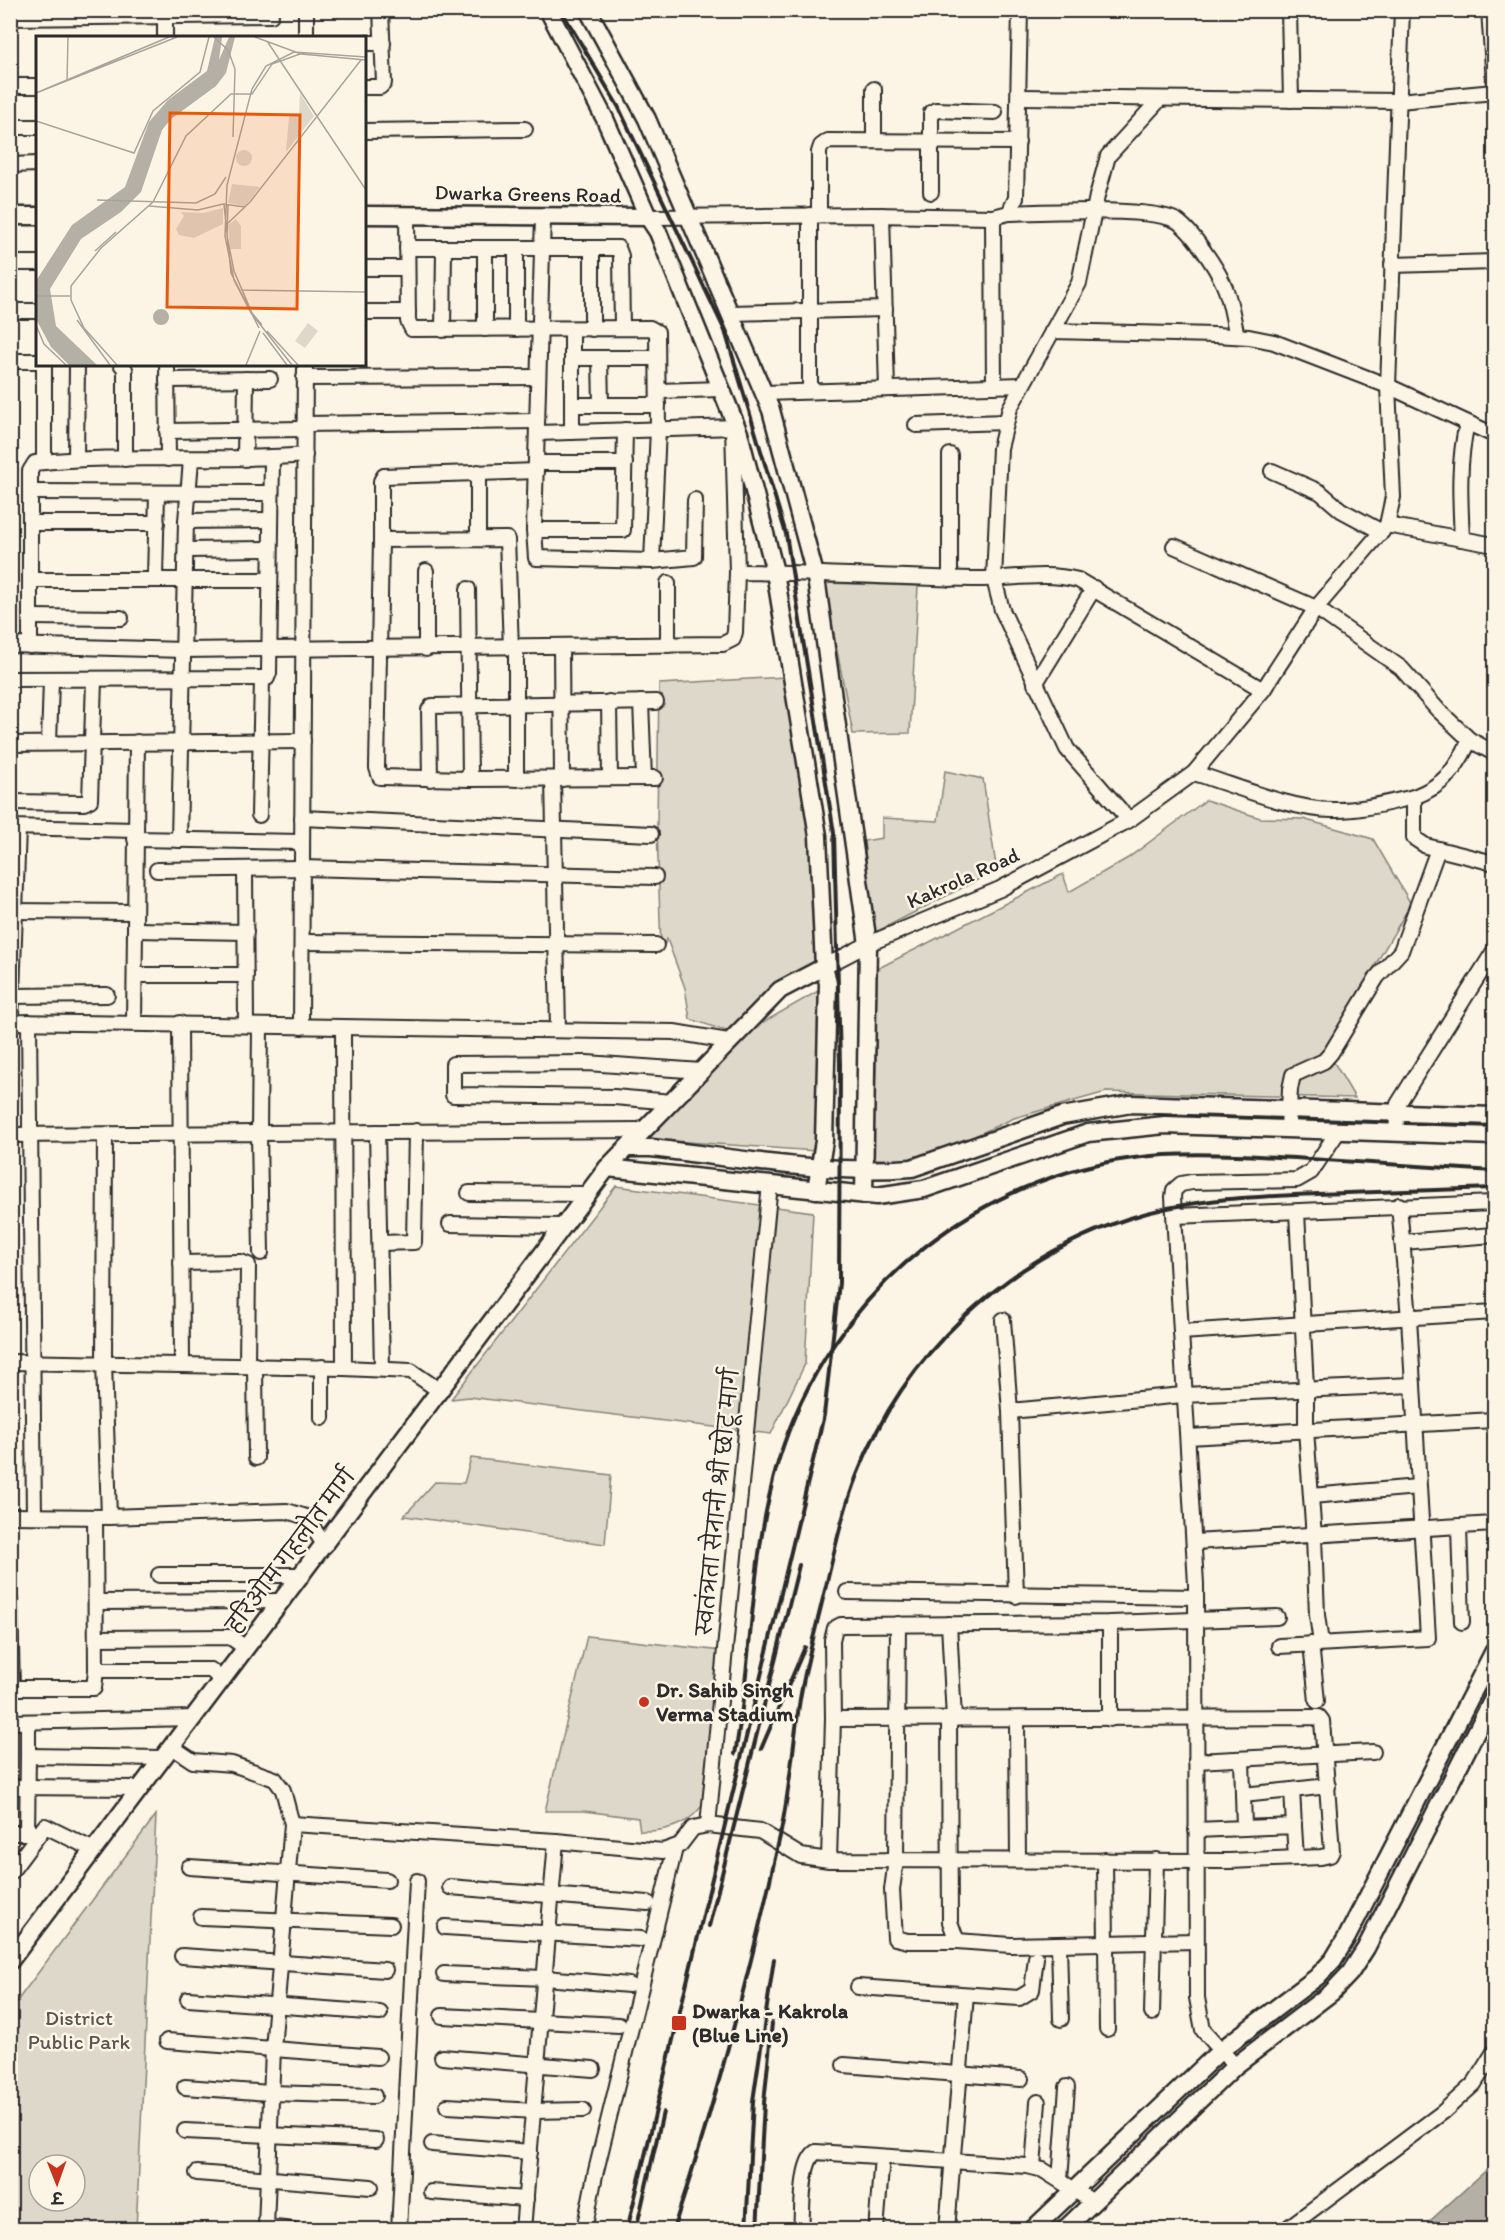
<svg xmlns="http://www.w3.org/2000/svg" width="1505" height="2240" font-family="Itim,'Playpen Sans Deva',sans-serif">
  <style>
    .green { fill: #ded8ca; stroke: #84827a; stroke-width: 1.5; fill-rule: evenodd }
    .water { fill: #b4b0a5; stroke: #7d7b74; stroke-width: 1.5 }
    .lines { fill: none; stroke-linecap: round; stroke-linejoin: round }
    .minor-casing { stroke: #2b2b2b; stroke-width: 18 }
    .tertiary-casing { stroke: #2b2b2b; stroke-width: 21 }
    .minor { stroke: #fcf5e5; stroke-width: 14 }
    .tertiary { stroke: #fcf5e5; stroke-width: 16 }
    .rail { stroke: #2b2b2b; stroke-width: 4 }
    .poi-dot { fill: #c8321e; stroke: #fcf5e5; stroke-width: 2 }
    .labels { text-anchor: middle; stroke-width: 5; stroke-linejoin: round; paint-order: stroke }
    .street-label { font-size: 21px; fill: #2b2b2b; stroke: #fcf5e5 }
    .poi-label { font-size: 21px; font-weight: bold; fill: #2b2b2b; stroke: #fcf5e5; text-anchor: start }
    .park-label { font-size: 21px; fill: #585653; stroke: #fcf5e5 }
    .inset-road { fill: none; stroke: #a8a49b; stroke-width: 1.5 }
    .view { fill: #e8590c; fill-opacity: 0.15; stroke: #e8590c; stroke-width: 3 }
    .inset-edge { fill: none; stroke: #2b2b2b; stroke-width: 3 }
  </style>
  <rect width="100%" height="100%" fill="#fcf5e5"/>
  <filter id="ink" filterUnits="userSpaceOnUse"><feTurbulence type="fractalNoise" baseFrequency=".0167" numOctaves="2"/><feDisplacementMap in="SourceGraphic" scale="12" xChannelSelector="R" yChannelSelector="G"/><feConvolveMatrix kernelMatrix="1 2 1 2 8 2 1 2 1" color-interpolation-filters="sRGB"/></filter>
  <g filter="url(#ink)">
    <g class="green">
      <polygon points="824,583 918,586 910,733 853,734"/>
      <polygon points="785,677 813,847 819,961 769,990 726,1031 690,1019 685,988 667,939 661,952 657,826 659,684"/>
      <polygon points="945,771 983,779 996,866 993,872 874,933 864,841 882,838 882,818 938,821"/>
      <polygon points="1206,800 1260,818 1303,819 1373,839 1411,904 1326,1049 1355,1098 1106,1092 1014,1118 953,1146 905,1160 873,1159 876,1067 875,970 1063,874 1069,892 1128,858"/>
      <polygon points="818,991 816,1151 645,1139 748,1031"/>
      <polygon points="616,1186 813,1212 805,1364 771,1434 469,1397 451,1399"/>
      <polygon points="471,1458 611,1475 605,1544 404,1516 435,1482 464,1483"/>
      <path d="M587,1636L722,1651L706,1799C693,1824 667,1832 640,1831L638,1818L584,1811H545Z"/>
      <path d="M156,1815L136,2229H11V2009ZM39,2165H75V2201H39Z"/>
    </g>
    <polygon class="water" points="1494,2161 1494,2229 1421,2229 1492,2165"/>
    <g class="lines">
      <g class="minor-casing">
        <g id="minor">
          <polyline points="1289,10 1291,100"/>
          <polyline points="1489,10 1494,83"/>
          <polyline points="10,18 271,15"/>
          <polyline points="165,38 165,10"/>
          <polyline points="306,38 306,10"/>
          <polyline points="364,43 383,43"/>
          <polyline points="10,86 38,86"/>
          <polyline points="364,87 380,87 384,83 381,10"/>
          <polyline points="874,89 874,141"/>
          <polyline points="1019,97 1399,101 1494,92"/>
          <polyline points="10,127 38,127"/>
          <polyline points="364,131 525,129"/>
          <polyline points="10,165 38,164"/>
          <polyline points="931,192 931,113 936,110 995,112"/>
          <path d="M1009,213C1042,212 1153,206 1177,221C1192,231 1216,267 1223,283C1231,299 1233,320 1237,336"/>
          <polyline points="407,215 408,321 412,329 650,328 657,332 658,429 652,561"/>
          <polyline points="819,215 819,152 821,146 828,141 1018,142"/>
          <polyline points="882,215 887,389"/>
          <polyline points="543,216 534,530 536,558 652,561 694,557 695,500"/>
          <polyline points="648,217 873,215 993,217 1009,213 1016,198 1020,10"/>
          <polyline points="993,217 994,386"/>
          <polyline points="407,248 618,248 621,256 622,328"/>
          <polyline points="485,248 485,329"/>
          <polyline points="10,263 38,263"/>
          <polyline points="1392,265 1494,262"/>
          <polyline points="364,268 407,268"/>
          <polyline points="10,311 38,311"/>
          <polyline points="364,312 408,312"/>
          <polyline points="730,313 885,309"/>
          <polyline points="516,329 516,249"/>
          <polyline points="572,329 572,432"/>
          <polyline points="592,329 592,248"/>
          <polyline points="443,330 444,248"/>
          <polyline points="1052,331 1215,335 1249,337 1274,342 1388,386 1494,435"/>
          <polyline points="572,358 657,358"/>
          <polyline points="600,358 601,405"/>
          <polyline points="10,361 38,361"/>
          <polyline points="44,364 44,462"/>
          <polyline points="121,364 125,369 125,459"/>
          <polyline points="167,364 168,459"/>
          <polyline points="304,378 538,377"/>
          <polyline points="167,380 270,379"/>
          <polyline points="658,391 721,389"/>
          <polyline points="810,391 810,215"/>
          <polyline points="764,393 1022,385"/>
          <polyline points="572,405 658,405"/>
          <polyline points="304,424 537,421"/>
          <polyline points="916,425 1005,422"/>
          <polyline points="733,427 737,572"/>
          <polyline points="167,431 304,429"/>
          <polyline points="537,433 737,427"/>
          <polyline points="950,455 950,579"/>
          <polyline points="76,459 77,364"/>
          <polyline points="245,459 246,379"/>
          <polyline points="536,463 625,463"/>
          <polyline points="1272,471 1320,492 1341,510 1382,532"/>
          <polyline points="478,472 478,538"/>
          <polyline points="30,492 271,493"/>
          <polyline points="186,521 270,520"/>
          <polyline points="30,523 157,523"/>
          <polyline points="1387,525 1494,545"/>
          <polyline points="534,530 623,530 625,430"/>
          <path d="M1462,539C1460,498 1458,462 1467,423"/>
          <polyline points="381,540 381,481 384,476 536,471"/>
          <polyline points="1174,546 1316,608 1401,668 1438,710 1470,740 1494,753"/>
          <polyline points="186,550 270,549"/>
          <polyline points="155,579 157,493"/>
          <polyline points="30,580 270,580"/>
          <polyline points="468,589 470,779"/>
          <polyline points="31,617 121,618"/>
          <path d="M10,645L183,650L723,644L733,639L735,632L737,572C816,572 894,578 972,579C1008,580 1043,571 1078,580L1263,690"/>
          <polyline points="668,645 668,583"/>
          <path d="M30,646V471L35,463C124,453 215,463 305,455"/>
          <polyline points="561,646 562,779"/>
          <polyline points="511,648 507,539 381,540 377,768 380,777 470,779 655,778"/>
          <polyline points="516,648 516,779"/>
          <polyline points="426,649 426,571"/>
          <polyline points="10,679 267,678 269,673 272,458"/>
          <polyline points="1035,684 1094,588"/>
          <polyline points="609,702 610,778"/>
          <polyline points="641,702 644,778"/>
          <path d="M1470,740C1456,769 1445,785 1414,797V838L1426,846L1494,863"/>
          <polyline points="49,743 51,680"/>
          <polyline points="10,744 303,741"/>
          <path d="M1194,773C1234,785 1292,810 1332,810C1360,811 1387,803 1414,797"/>
          <polyline points="430,779 429,710 432,706 656,702"/>
          <polyline points="553,779 558,1030"/>
          <polyline points="10,802 84,803 90,800 94,681"/>
          <polyline points="259,815 262,679"/>
          <polyline points="302,818 651,834"/>
          <polyline points="1129,820 1067,749 1002,610 994,579 1000,448 1010,408 1079,283 1097,196 1108,156 1160,99"/>
          <polyline points="11,827 135,830"/>
          <polyline points="135,839 302,842"/>
          <polyline points="179,840 186,521 191,460"/>
          <polyline points="245,869 246,1025"/>
          <polyline points="157,870 302,868 655,877"/>
          <polyline points="10,911 135,912"/>
          <polyline points="135,930 246,932"/>
          <polyline points="302,942 656,945"/>
          <polyline points="824,967 868,944 1000,889 1129,820 1194,773 1263,690 1316,608 1387,525 1393,497 1388,386 1402,10"/>
          <polyline points="135,975 246,975"/>
          <polyline points="10,996 107,995"/>
          <polyline points="10,1022 674,1032 728,1041"/>
          <polyline points="11,1022 18,828"/>
          <polyline points="29,1022 34,1516"/>
          <polyline points="134,1023 137,742"/>
          <polyline points="180,1023 182,1363"/>
          <polyline points="260,1026 259,1133 644,1130"/>
          <polyline points="301,1027 305,364"/>
          <polyline points="343,1029 344,1368 411,1371 440,1391"/>
          <polyline points="672,1102 614,1097 453,1095 453,1064 587,1063 701,1071"/>
          <polyline points="1288,1128 1290,1089 1293,1075 1324,1061 1331,1053 1377,977 1401,951 1438,849"/>
          <polyline points="377,1132 382,1368"/>
          <polyline points="1396,1132 1398,1104 1494,951"/>
          <polyline points="10,1135 259,1133 261,1253"/>
          <polyline points="105,1135 104,1362 109,1517"/>
          <polyline points="469,1193 588,1194"/>
          <polyline points="1297,1212 1306,1388 1306,1430 1314,1537 1317,1615 1321,1643"/>
          <polyline points="1175,1216 1494,1203"/>
          <polyline points="450,1224 562,1226"/>
          <polyline points="1402,1242 1494,1235"/>
          <polyline points="380,1243 414,1242 416,1131"/>
          <polyline points="181,1263 241,1262 248,1265 247,1365"/>
          <polyline points="1003,1320 1010,1411 1016,1596"/>
          <polyline points="1181,1332 1494,1312"/>
          <polyline points="10,1362 344,1368"/>
          <polyline points="255,1365 256,1458"/>
          <polyline points="322,1367 322,1418"/>
          <polyline points="1010,1411 1183,1395 1413,1385"/>
          <polyline points="1188,1437 1494,1420"/>
          <polyline points="1311,1496 1418,1487"/>
          <polyline points="10,1516 109,1517 287,1511 306,1517 325,1546"/>
          <polyline points="95,1517 96,1670"/>
          <polyline points="1459,1527 1462,1622"/>
          <polyline points="1194,1542 1494,1524"/>
          <polyline points="159,1575 303,1575"/>
          <polyline points="847,1592 1196,1597"/>
          <polyline points="10,1600 12,1688"/>
          <polyline points="96,1602 283,1601"/>
          <polyline points="898,1624 896,1860 892,1890 895,1938 908,1941 957,1941 1011,1945 1196,1941"/>
          <polyline points="949,1624 954,1719"/>
          <polyline points="96,1638 230,1637 246,1648"/>
          <polyline points="1311,1644 1317,1701"/>
          <polyline points="1279,1646 1428,1638 1409,1318 1399,1205"/>
          <polyline points="10,1688 94,1688 96,1670 211,1670 222,1681"/>
          <polyline points="833,1719 832,1640 835,1628 841,1625 1110,1623 1277,1617"/>
          <polyline points="949,1719 950,1922 957,1941"/>
          <polyline points="1017,1719 1018,1860"/>
          <polyline points="1110,1719 1110,1623"/>
          <polyline points="10,1722 194,1718"/>
          <polyline points="172,1747 193,1761 232,1764 275,1779 283,1790 292,1824 273,2049 266,2227 293,2230"/>
          <polyline points="28,1756 28,1722"/>
          <polyline points="1242,1759 1244,1828 1294,1826 1296,1858"/>
          <polyline points="1196,1761 1373,1752"/>
          <polyline points="10,1787 140,1788"/>
          <polyline points="1292,1790 1328,1786"/>
          <polyline points="1243,1795 1292,1790 1294,1826"/>
          <polyline points="292,1824 556,1841 663,1851 680,1845 693,1828 708,1825 760,1831 801,1856 829,1860 1230,1861 1321,1857 1330,1855 1332,1851 1322,1721 1319,1717 833,1719 829,1860"/>
          <polyline points="708,1825 770,1184"/>
          <polyline points="1196,1830 1244,1828"/>
          <polyline points="10,1833 34,1833"/>
          <polyline points="27,1833 28,1756 163,1758"/>
          <polyline points="1105,1860 1107,2029"/>
          <polyline points="189,1867 387,1880"/>
          <polyline points="10,1873 45,1826 94,1850"/>
          <polyline points="450,1887 648,1903"/>
          <polyline points="201,1917 391,1925"/>
          <polyline points="445,1927 641,1939"/>
          <polyline points="1059,1944 1061,2019"/>
          <polyline points="182,1956 385,1970"/>
          <polyline points="444,1974 545,1978 629,1985"/>
          <polyline points="858,1987 1019,1998 1032,1990 1036,1958"/>
          <polyline points="188,1999 380,2013"/>
          <polyline points="1152,2013 1156,1860"/>
          <polyline points="442,2016 619,2025"/>
          <polyline points="167,2041 378,2057"/>
          <polyline points="442,2057 593,2069"/>
          <polyline points="844,2065 1021,2079"/>
          <polyline points="1235,2066 1203,2030 1197,1998 1196,1584 1173,1197 1174,1190 1181,1184 1192,1182 1297,1180 1311,1172 1339,1130"/>
          <polyline points="185,2087 270,2093 374,2096"/>
          <polyline points="447,2106 534,2111 583,2110"/>
          <polyline points="185,2131 376,2140"/>
          <polyline points="432,2144 530,2152"/>
          <polyline points="1033,2167 1038,2102"/>
          <polyline points="197,2173 371,2187"/>
          <polyline points="1060,2180 1067,2087"/>
          <polyline points="431,2192 526,2199"/>
          <polyline points="399,2230 417,1881"/>
          <polyline points="523,2230 556,1841"/>
          <polyline points="584,2230 595,2175 675,1848"/>
          <path d="M801,2230C803,2211 800,2162 816,2152L1027,2166L1043,2170L1093,2202"/>
          <polyline points="876,2230 882,2157"/>
          <polyline points="947,2230 966,1995"/>
          <polyline points="1285,2230 1443,2112 1474,2084 1494,2052"/>
        </g>
      </g>
      <g class="tertiary-casing">
        <g id="tertiary">
          <polyline points="548,10 605,119 648,217 658,232 739,433 775,572 818,836 824,967 828,983 824,1141 816,1190"/>
          <polyline points="588,10 647,119 771,410 816,578 868,944 864,1195"/>
          <polyline points="364,215 648,217"/>
          <polyline points="10,216 38,216"/>
          <path d="M627,1148H651C737,1158 825,1175 912,1168L1062,1116L1131,1104L1494,1116"/>
          <polyline points="607,1168 877,1196 924,1189 1088,1133 1165,1125 1494,1136"/>
          <polyline points="10,1961 607,1168 780,990 824,967"/>
          <polyline points="1032,2230 1221,2050 1317,1977 1333,1960 1347,1937 1494,1651"/>
          <polyline points="1064,2230 1235,2066 1331,1993 1350,1973 1366,1948 1494,1697"/>
        </g>
      </g>
      <use href="#minor" class="minor"/>
      <use href="#tertiary" class="tertiary"/>
      <g class="rail">
        <polyline points="561,10 618,106 725,331 786,534 834,833 840,1063 839,1283 824,1415 627,2230"/>
        <polyline points="761,1749 805,1647"/>
        <path d="M735,1754C753,1658 750,1556 778,1462C829,1291 985,1165 1165,1155C1213,1153 1261,1156 1310,1159C1371,1163 1433,1167 1494,1171"/>
        <polyline points="709,1926 799,1565"/>
        <polyline points="636,2230 663,2112"/>
        <path d="M673,2230C716,2101 751,1968 780,1836C790,1790 793,1744 800,1699C806,1663 816,1628 824,1594C834,1554 842,1513 857,1475C904,1354 1005,1260 1127,1219C1189,1198 1254,1197 1317,1194C1377,1192 1435,1190 1494,1188"/>
        <polyline points="746,2230 753,2101 774,1959"/>
        <polyline points="757,2230 764,2103 772,2023"/>
      </g>
    </g>
  </g>
  <g class="poi-dot">
    <circle cx="644" cy="1702" r="6"/>
    <rect x="671" y="2015" width="16" height="16" rx="3"/>
  </g>
  <g class="labels">
    <g class="street-label">
      <text transform="translate(528 194) rotate(1)" y="7">Dwarka Greens Road</text>
      <text transform="translate(963 878) rotate(-24)" y="7">Kakrola Road</text>
      <text transform="translate(718 1502) rotate(-84)" y="7">स्वतंत्रता सेनानी श्री छोटू मार्ग</text>
      <text transform="translate(291 1551) rotate(-53)" y="7">हरिओम गहलोत मार्ग</text>
    </g>
    <g class="poi-label">
      <text x="656" y="1697">Dr. Sahib Singh<tspan x="656" dy="24">Verma Stadium</tspan></text>
      <text x="692" y="2018">Dwarka - Kakrola<tspan x="692" dy="24">(Blue Line)</tspan></text>
    </g>
    <g class="park-label">
      <text x="79" y="2025">District<tspan x="79" dy="24">Public Park</tspan></text>
    </g>
  </g>
  <g transform="translate(36 36)">
    <rect width="330" height="330" fill="#fcf5e5"/>
    <path d="M264,57L278,80L250,116L253,80L263,79ZM200 122a8 8 0 1 1 16 0a8 8 0 1 1-16 0ZM196,148L224,151L209,170L192,167ZM187,172V188L158,202L143,199L140,193L148,180L145,176L167,177ZM200,183L205,190V213H194L192,189ZM272,287L282,295L269,312L259,305Z" fill="#ded8ca"/>
    <path d="M179,1H186L183,24L193,1H199L190,37L180,50L135,83L126,94L105,156L85,176L45,203L14,253L20,290L61,329H33L15,311L1,285L0,245L36,189L89,151L113,86L132,64L171,35ZM117 281a8 8 0 1 1 16 0a8 8 0 1 1-16 0Z" fill="#b4b0a5"/>
    <path class="inset-road" d="M178,1L192,14L199,33L197,101M219,1L265,18L330,24M231,5L330,154M31,45L32,1M0,57L141,1M0,57L133,1M0,85L98,117L117,75L164,36L173,1M61,164L160,167L179,158L190,141M188,168L195,237L223,292M192,169L191,200L198,235L216,277L226,289M113,170L162,174L187,168L209,171M191,188L214,166L325,24M59,215L80,196M205,254L330,256M0,260H34M41,284L74,329M0,289L8,308L30,329M231,295L262,329M227,297L251,329M81,329L48,292L35,264V250L65,212L117,166L150,100L195,58H216L236,28L264,18M210,329L224,295M256,329L215,277L198,244L189,200L191,149L216,53L230,30L258,16L330,21"/>
    <path class="view" d="M134,77L264,79L261,273L131,271Z"/>
    <rect width="330" height="330" class="inset-edge"/>
  </g>
  <rect width="1505" height="2240" fill="none" stroke="#fcf5e5" stroke-width="36"/>
  <rect x="18" y="18" width="1469" height="2204" fill="none" stroke="#2b2b2b" stroke-width="2" filter="url(#ink)"/>
  <g transform="translate(57 2183) rotate(179)"><circle r="28" fill="#fcf5e5" stroke="#a8a49b" stroke-width="1.5"/>
  <path d="M0-4.5L10 22L0 15L-10 22Z" fill="#c8321e"/>
  <text y="-9" font-size="16" font-weight="bold" text-anchor="middle" fill="#2b2b2b">उ</text>
  </g>
</svg>
